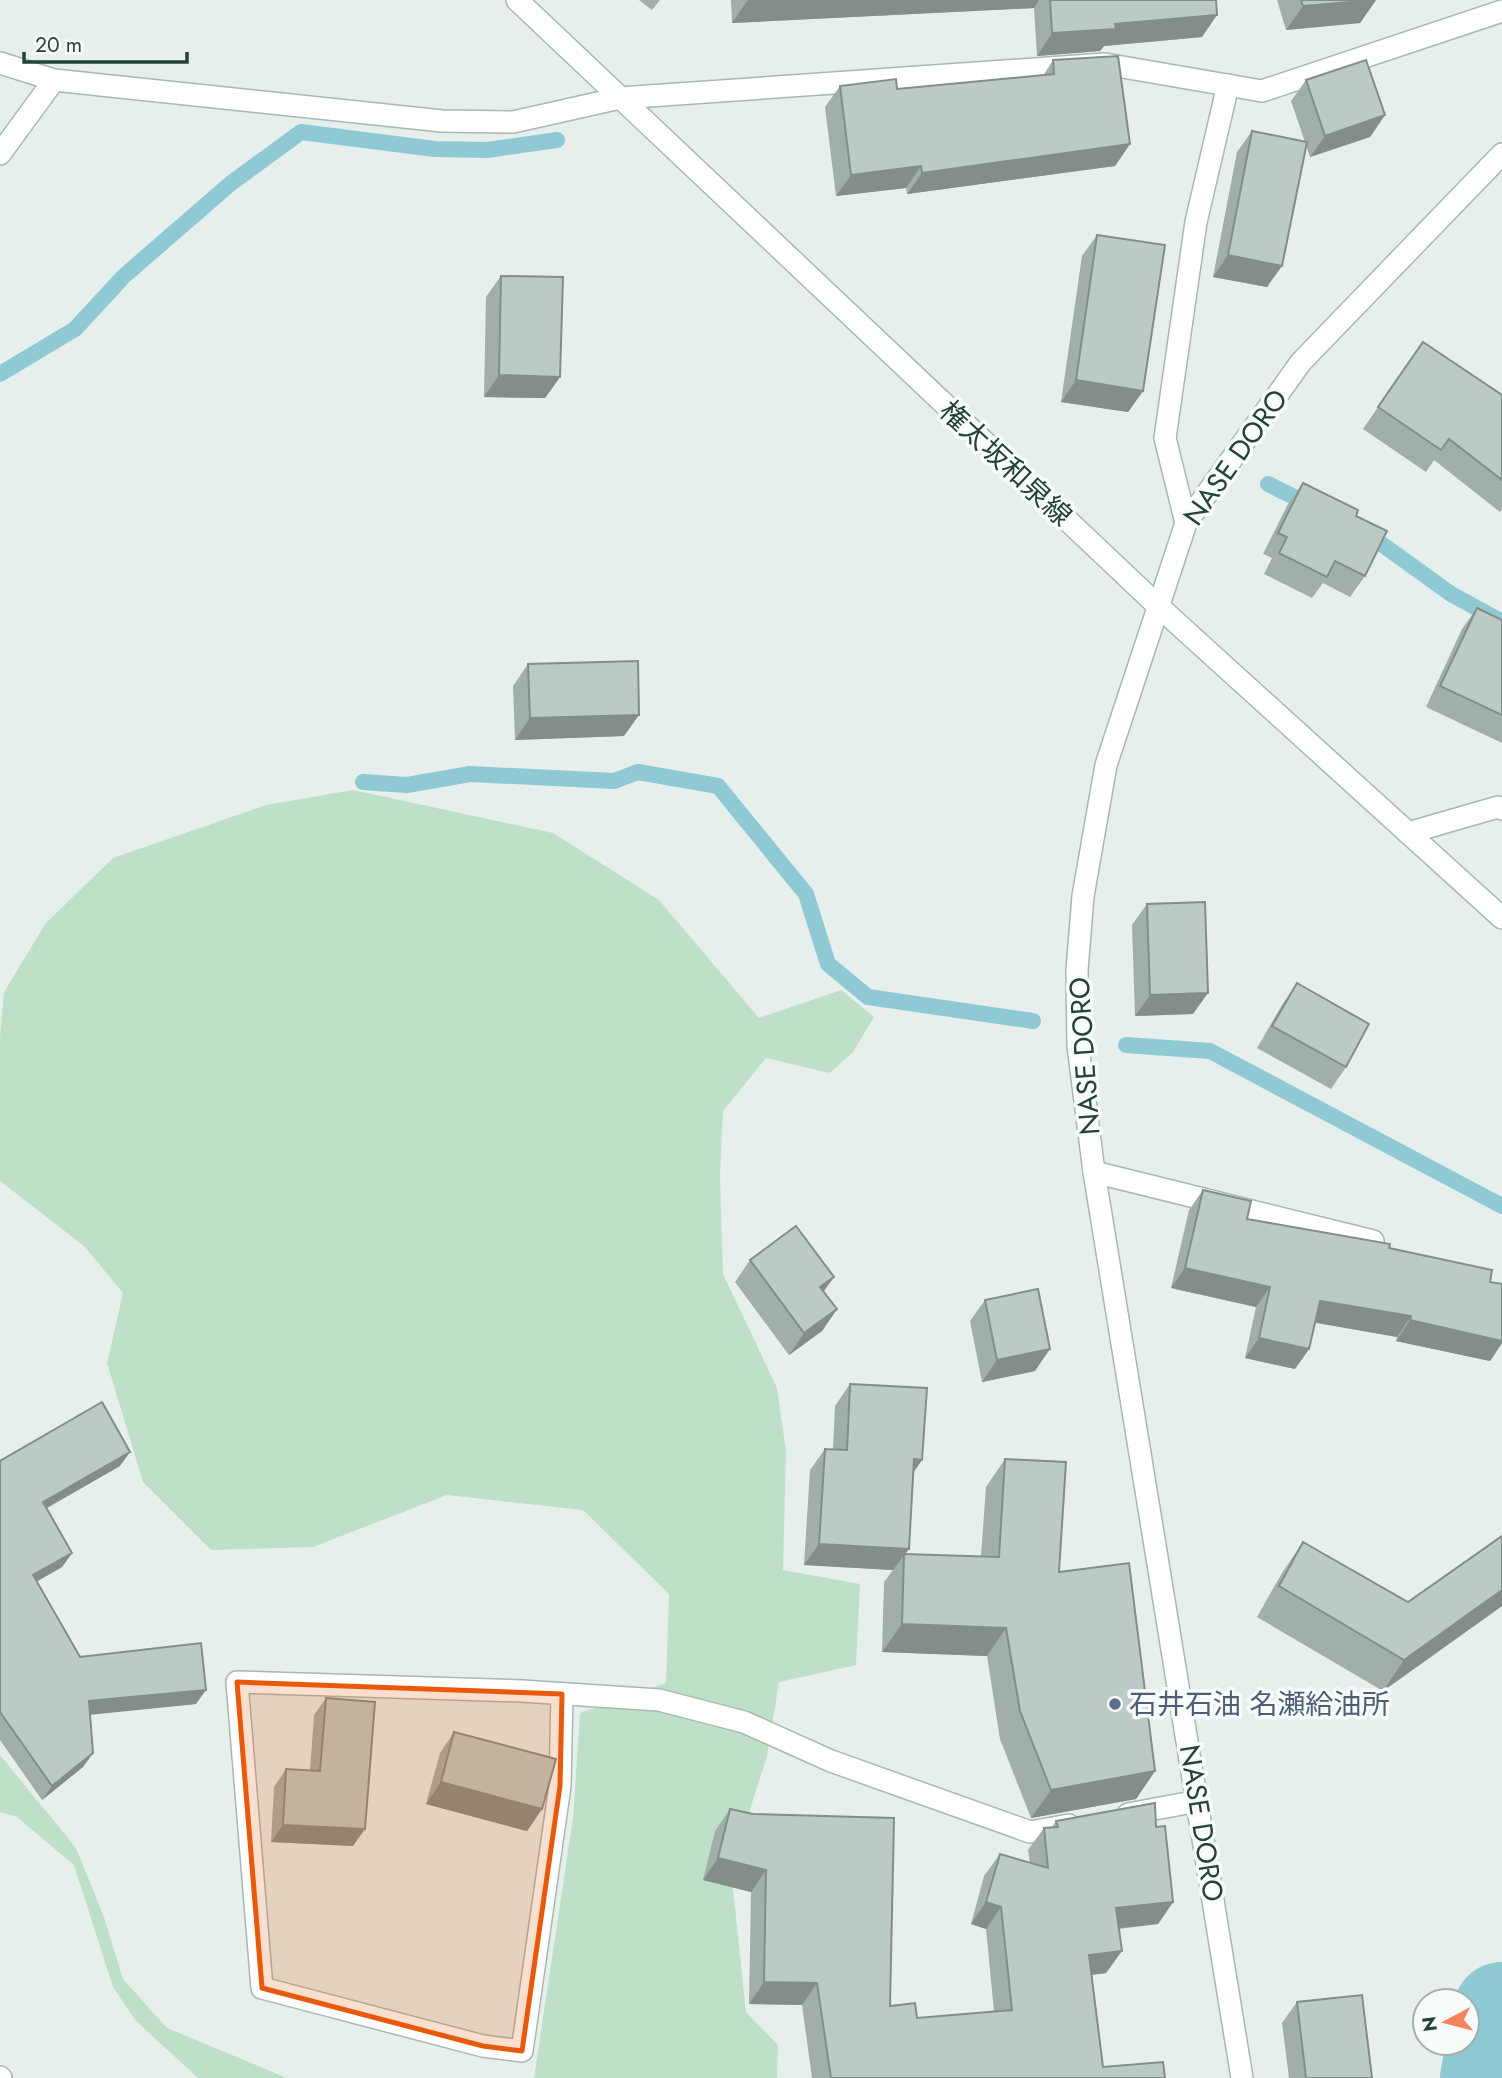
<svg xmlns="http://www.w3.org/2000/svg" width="1502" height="2078" font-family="Jost,'Noto Sans JP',sans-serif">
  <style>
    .green { fill: #bfe0c8 }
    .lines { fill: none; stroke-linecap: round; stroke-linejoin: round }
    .stream { stroke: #8ec9d4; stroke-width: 16 }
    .river { stroke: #8ec9d4; stroke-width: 98 }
    .minor-casing { stroke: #a8b8b2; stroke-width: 24 }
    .minor { stroke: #fff; stroke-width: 21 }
    .wall { fill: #a1aea9 }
    .shaded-wall { fill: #838d89 }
    .building { fill: #bbcac4; stroke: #838d89; stroke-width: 2 }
    .marked { fill: #e8590c; fill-opacity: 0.2; stroke: #e8590c; stroke-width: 5; stroke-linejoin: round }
    .service-dot { fill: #5c6f8a; stroke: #f7fbf9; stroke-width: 2.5 }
    .labels { text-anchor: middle; stroke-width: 7; stroke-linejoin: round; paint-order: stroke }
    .street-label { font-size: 28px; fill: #24423a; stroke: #f7fbf9 }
    .service-label { font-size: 28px; fill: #4e5e75; stroke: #f7fbf9; text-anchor: start }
  </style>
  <rect width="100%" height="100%" fill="#e6efeb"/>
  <g class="green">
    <polygon points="353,790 553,833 659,900 759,1018 841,990 874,1017 853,1052 830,1073 766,1058 723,1111 720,1175 723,1274 777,1388 786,1451 783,1570 860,1584 856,1665 779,1682 767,1756 731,1869 746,2012 778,2045 777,2078 534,2078 573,1818 580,1713 666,1683 669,1594 583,1510 447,1495 313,1547 211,1550 143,1482 107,1363 123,1293 84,1246 0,1181 0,1038 4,992 46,923 113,858 266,805"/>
    <polygon points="0,1755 76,1848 104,1917 123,1979 167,2028 287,2078 198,2078 135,2020 113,1987 74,1865 17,1817 0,1812"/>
  </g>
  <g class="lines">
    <g class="stream">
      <polyline points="0,374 75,329 124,276 230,184 301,132 435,149 487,150 557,140"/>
      <polyline points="1268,484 1310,505"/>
      <polyline points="1365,532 1451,594 1502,622"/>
      <polyline points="363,782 407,785 470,774 614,781 638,772 718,786 806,894 828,964 868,997 1033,1021"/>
      <polyline points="1126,1045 1210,1051 1502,1206"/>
    </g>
    <polyline class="river" points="1489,2078 1502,2011"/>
    <g class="minor-casing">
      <g id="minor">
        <polyline points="517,0 1157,605 1502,918"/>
        <polyline points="0,63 54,80 442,121 513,122 620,98 1105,64 1262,91 1502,11"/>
        <polyline points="0,154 54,80"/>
        <polyline points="1186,523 1165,438 1196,222 1228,85"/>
        <polyline points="1408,833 1498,807 1502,809"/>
        <polyline points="1094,1172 1373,1241"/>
        <polyline points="562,1694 560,1786 522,2051 483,2046 262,1988 237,1682 522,1691 659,1700 744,1722 831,1761 1030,1832 1069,1825"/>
        <polyline points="1128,1814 1198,1801"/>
        <polyline points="0,2077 1,2078"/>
        <polyline points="1242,2078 1094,1172 1078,1046 1077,970 1083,896 1106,765 1186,523 1301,362 1502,154"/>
      </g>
    </g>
    <use href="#minor" class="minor"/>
  </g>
  <g class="wall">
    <polygon points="639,0 660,0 652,10"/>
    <polygon points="731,0 1216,0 1202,37 1104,46 1100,51 1037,56 1034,8 732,23"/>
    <polygon points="1277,0 1376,0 1360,23 1286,30"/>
    <polygon points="1053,60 1130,144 1115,166 907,194 906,188 836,196 825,107 840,86 897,89 1043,76"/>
    <polygon points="1306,80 1385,115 1370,137 1310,157 1306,145 1267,287 1213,277 1237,152 1252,131 1305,142 1291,101"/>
    <polygon points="1097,235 1143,391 1128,412 1061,402 1082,256"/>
    <polygon points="501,276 560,377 545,398 484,397 486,297"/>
    <polygon points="1423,342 1502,395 1502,509 1500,512 1434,460 1426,472 1363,429"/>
    <polygon points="1303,483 1356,516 1365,576 1350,597 1323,583 1312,598 1264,574 1272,558 1263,554 1288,504"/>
    <polygon points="1477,608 1502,620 1502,743 1426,707 1462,629"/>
    <polygon points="528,664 624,736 515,740 513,686"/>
    <polygon points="1147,904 1193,1014 1135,1016 1132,925"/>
    <polygon points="1297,983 1346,1067 1331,1089 1257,1048 1282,1005"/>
    <polygon points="1203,1190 1247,1219 1389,1248 1490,1282 1502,1284 1502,1343 1490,1361 1396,1341 1397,1337 1315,1322 1309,1349 1295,1369 1245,1358 1256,1307 1171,1288 1189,1210"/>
    <polygon points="750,1260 834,1277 823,1291 837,1309 822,1331 789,1355 735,1282"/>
    <polygon points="985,1300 1035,1371 982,1382 970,1321"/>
    <polygon points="850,1384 922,1460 913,1473 909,1549 905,1554 981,1556 986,1487 1005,1459 1155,1771 1136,1799 1031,1818 1000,1739 987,1656 882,1652 884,1582 893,1570 804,1565 810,1470 825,1449 833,1449 835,1406"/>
    <polygon points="0,1461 120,1466 46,1508 72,1553 62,1567 37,1581 80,1657 196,1704 90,1714 93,1753 83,1767 42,1800 0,1740"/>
    <polygon points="1502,1536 1502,1606 1383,1691 1257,1617 1282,1573 1303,1542 1408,1602"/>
    <polygon points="326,1698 353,1846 271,1842 274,1787 286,1769 310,1771 314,1715"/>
    <polygon points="454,1732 542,1809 527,1831 426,1804 440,1753"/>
    <polygon points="730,1809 890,2006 917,2018 994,2011 986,1929 971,1924 984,1876 1000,1854 1030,1863 1028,1850 1044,1828 1052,1827 1056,1821 1156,1827 1173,1902 1158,1924 1119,1929 1106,1973 1092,1975 1103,2067 1165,2078 812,2078 802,2005 749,2004 751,1892 703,1880 715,1831"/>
    <polygon points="1297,2002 1372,2078 1289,2078 1282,2023"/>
  </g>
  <g class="shaded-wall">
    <polygon points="748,0 1039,0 1034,8 732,23"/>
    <polygon points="1376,0 1360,23 1286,30 1303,6"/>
    <polygon points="1217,15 1202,37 1104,46 1100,51 1037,56 1052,33 1115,24"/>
    <polygon points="1385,115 1370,137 1310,157 1325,136"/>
    <polygon points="1130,144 1115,166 907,194 922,173"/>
    <polygon points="921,166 906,188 836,196 851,175"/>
    <polygon points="1228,255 1282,266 1267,287 1213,277"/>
    <polygon points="499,375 560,377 545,398 484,397"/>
    <polygon points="1076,380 1143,391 1128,412 1061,402"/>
    <polygon points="639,715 624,736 515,740 530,718"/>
    <polygon points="1208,993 1193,1014 1135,1016 1150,995"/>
    <polygon points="1185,1268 1270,1287 1256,1307 1171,1288"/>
    <polygon points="834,1277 819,1298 820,1287"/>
    <polygon points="1320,1301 1411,1316 1397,1337 1305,1321"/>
    <polygon points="837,1309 822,1331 789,1355 804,1333"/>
    <polygon points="1410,1320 1502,1341 1502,1343 1490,1361 1396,1341"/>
    <polygon points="1259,1338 1309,1349 1295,1369 1245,1358"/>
    <polygon points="1050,1349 1035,1371 982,1382 997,1360"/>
    <polygon points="130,1452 120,1466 33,1516 43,1502"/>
    <polygon points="914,1459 922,1460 907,1481"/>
    <polygon points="819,1544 909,1549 893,1570 804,1565"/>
    <polygon points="72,1553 62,1567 24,1589 33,1575"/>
    <polygon points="1502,1590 1502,1606 1383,1691 1404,1660"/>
    <polygon points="902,1624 1006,1628 987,1656 882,1652"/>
    <polygon points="206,1690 196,1704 79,1716 89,1701"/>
    <polygon points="93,1753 83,1767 42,1800 52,1786"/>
    <polygon points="1155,1771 1136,1799 1031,1818 1051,1790"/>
    <polygon points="441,1782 542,1809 527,1831 426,1804"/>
    <polygon points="283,1825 365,1829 353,1846 271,1842"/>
    <polygon points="718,1858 766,1870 751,1892 703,1880"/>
    <polygon points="986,1902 1001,1907 986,1929 971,1924"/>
    <polygon points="1173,1902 1158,1924 1101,1930 1116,1908"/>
    <polygon points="1122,1951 1106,1973 1074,1977 1089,1955"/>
    <polygon points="764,1982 817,1983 802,2005 749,2004"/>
  </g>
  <g class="building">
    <polygon points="1050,0 1216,0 1217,15 1115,24 1116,29 1052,33"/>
    <polygon points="1301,0 1373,0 1303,6"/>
    <polygon points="1118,56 1130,144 922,173 921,166 851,175 840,86 896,79 897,89 1054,74 1053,60"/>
    <polygon points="1366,60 1385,115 1325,136 1306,80"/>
    <polygon points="1252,131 1307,142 1282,266 1228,255"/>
    <polygon points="1097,235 1165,245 1143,391 1076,380"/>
    <polygon points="501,276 563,277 560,377 499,375"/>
    <polygon points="1423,342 1502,395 1502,480 1449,439 1441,450 1378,407"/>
    <polygon points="1303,483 1358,510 1356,516 1387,531 1365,576 1335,561 1327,577 1279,553 1287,537 1278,533"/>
    <polygon points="1477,608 1502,620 1502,715 1440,686"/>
    <polygon points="638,661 639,715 530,718 528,664"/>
    <polygon points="1205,902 1208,993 1150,995 1147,904"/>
    <polygon points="1297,983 1369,1024 1346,1067 1272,1026"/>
    <polygon points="1203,1190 1251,1201 1247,1219 1390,1244 1389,1248 1492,1270 1490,1282 1502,1284 1502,1341 1410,1320 1411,1316 1320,1301 1309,1349 1259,1338 1270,1287 1185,1268"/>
    <polygon points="796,1226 834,1277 820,1287 837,1309 804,1333 750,1260"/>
    <polygon points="1038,1289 1050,1349 997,1360 985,1300"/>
    <polygon points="850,1384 927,1388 922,1460 914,1459 909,1549 819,1544 825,1449 847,1450"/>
    <polygon points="102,1402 130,1452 43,1502 72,1553 33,1575 80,1657 201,1643 206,1690 89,1701 93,1753 52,1786 0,1712 0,1461"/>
    <polygon points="1005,1459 1066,1462 1059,1572 1129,1563 1155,1771 1051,1790 1020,1711 1006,1628 902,1624 904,1554 999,1557"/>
    <polygon points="1502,1536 1502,1590 1404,1660 1279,1586 1303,1542 1408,1602"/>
    <polygon points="326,1698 375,1702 365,1829 283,1825 286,1769 320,1771"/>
    <polygon points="454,1732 556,1759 542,1809 441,1782"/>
    <polygon points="1155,1803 1156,1827 1165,1826 1173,1902 1116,1908 1122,1951 1089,1955 1103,2067 1163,2062 1165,2078 831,2078 817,1983 764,1982 766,1870 718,1858 730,1809 753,1814 894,1818 890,2006 915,2003 917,2018 1012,2010 1001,1907 986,1902 1000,1854 1048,1868 1044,1828 1058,1827 1056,1821"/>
    <polygon points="1362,1995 1372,2078 1306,2078 1297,2002"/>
  </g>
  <path class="marked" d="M237,1682L562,1694L560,1786L522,2051L483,2046L262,1988Z"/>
  <circle class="service-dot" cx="1115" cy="1704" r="7"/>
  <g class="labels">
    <g class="street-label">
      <text transform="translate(1235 457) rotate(-55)" y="10">NASE DORO</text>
      <text transform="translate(1006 463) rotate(43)" y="10">権太坂和泉線</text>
      <text transform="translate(1084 1056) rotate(-94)" y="10">NASE DORO</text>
      <text transform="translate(1202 1823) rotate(81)" y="10">NASE DORO</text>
    </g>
    <g class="service-label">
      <text x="1129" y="1714">石井石油 名瀬給油所</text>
    </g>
  </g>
  <g transform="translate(1446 2022) rotate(263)"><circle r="33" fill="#f7fbf9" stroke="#a3b1ad" stroke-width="2"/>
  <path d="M0-5L12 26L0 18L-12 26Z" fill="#f4845f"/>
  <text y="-10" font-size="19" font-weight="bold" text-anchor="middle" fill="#24423a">N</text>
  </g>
  <path d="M24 52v10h163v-10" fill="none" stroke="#24423a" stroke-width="3.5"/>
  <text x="35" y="52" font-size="21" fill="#24423a" stroke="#f7fbf9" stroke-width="5" paint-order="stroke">20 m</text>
</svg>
